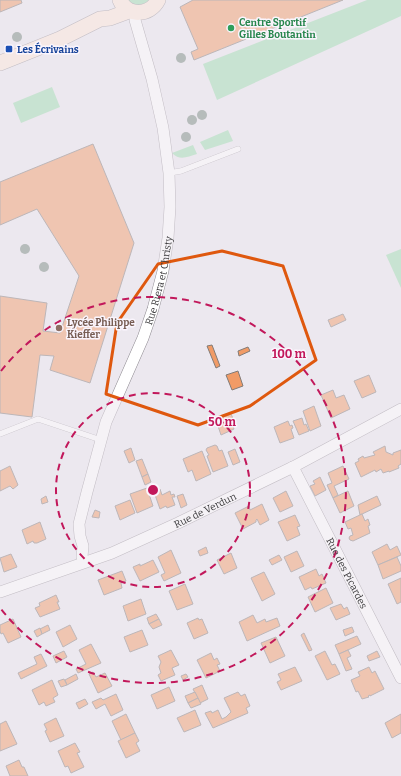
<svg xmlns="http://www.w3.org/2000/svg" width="401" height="776" font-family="Bitter,serif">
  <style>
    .green { fill: #9cddaf }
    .building { fill: #f19b66; stroke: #827b77 }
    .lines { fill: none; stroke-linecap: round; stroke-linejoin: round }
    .lane-casing { stroke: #8f8b92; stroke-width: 6 }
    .street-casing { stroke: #8f8b92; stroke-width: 12 }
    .secondary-casing { stroke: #8f8b92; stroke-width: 16 }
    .lane { stroke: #fff; stroke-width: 5.5 }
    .street { stroke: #fff; stroke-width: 11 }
    .secondary { stroke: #fee9d9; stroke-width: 15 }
    .tree { fill: #74877d }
    .marked { fill: none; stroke: #df580e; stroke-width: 3; stroke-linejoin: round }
    .ring { fill: none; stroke: #c2185b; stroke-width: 2; stroke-dasharray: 7 5 }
    .leisure-dot { fill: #2e9e5b; stroke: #faf5fd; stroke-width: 1.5 }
    .transit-dot { fill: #1a4fb4; stroke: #faf5fd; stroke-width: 1.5 }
    .education-dot { fill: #8d6e63; stroke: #faf5fd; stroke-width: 1.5 }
    .labels { text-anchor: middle; stroke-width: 3; stroke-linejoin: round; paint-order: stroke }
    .leisure-label { font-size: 10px; font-weight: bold; fill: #27864d; stroke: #faf5fd; text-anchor: start }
    .transit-label { font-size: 10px; font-weight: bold; fill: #164399; stroke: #faf5fd; text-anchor: start }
    .street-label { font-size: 10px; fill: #3d3c3e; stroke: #faf5fd }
    .education-label { font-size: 10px; font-weight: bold; fill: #785e54; stroke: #faf5fd; text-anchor: start }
    .centre { fill: #c2185b; stroke: #faf5fd; stroke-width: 2 }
    .ring-label { font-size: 12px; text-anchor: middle; font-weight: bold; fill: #c2185b; stroke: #faf5fd; stroke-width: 3; stroke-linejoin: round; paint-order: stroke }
  </style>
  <rect width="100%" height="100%" fill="#ece8ef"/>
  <g class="green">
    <polygon points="126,0 151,0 141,8"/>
    <polygon points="367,0 401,0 401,16 217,100 203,64"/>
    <polygon points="52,87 60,107 21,123 13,103"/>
    <polygon points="228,130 233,141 205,150 200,142"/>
    <path d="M193,145L197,154C187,157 180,161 172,153Z"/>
    <polygon points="401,249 401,288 386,255"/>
  </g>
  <g class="building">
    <polygon points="0,0 21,0 22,3 0,12"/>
    <polygon points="193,0 343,0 194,60 191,52 198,49 180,7"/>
    <polygon points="93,144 134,243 90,383 50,370 54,356 40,355 32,417 0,413 0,296 47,303 43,331 60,333 79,276 37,209 0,225 0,182"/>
    <polygon points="343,314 346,320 331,327 328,320"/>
    <polygon points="212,345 220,366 216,368 207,346"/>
    <polygon points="248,347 250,351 239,356 238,351"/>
    <polygon points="238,371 243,386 232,390 226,375"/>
    <polygon points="369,375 376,392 362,398 354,381"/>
    <polygon points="333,390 336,398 344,395 350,409 331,418 321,395"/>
    <polygon points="314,406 321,426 310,431 303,411"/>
    <polygon points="231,414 235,423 232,424 234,429 221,435 216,420"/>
    <polygon points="302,418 304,425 306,424 309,431 299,435 293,421"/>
    <polygon points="288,421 290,426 292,425 293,428 291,429 294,438 280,443 274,427"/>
    <polygon points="215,445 217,446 219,451 222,450 228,466 213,472 207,456 209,455 206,450 207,448"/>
    <polygon points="385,446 386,452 393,455 393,453 401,450 401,464 398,466 399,468 389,472 389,471 383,473 381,469 376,472 375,470 361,477 355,463 359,461 358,459 363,456 364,458 375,455 373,452"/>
    <polygon points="131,448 135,460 129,463 124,451"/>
    <polygon points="235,449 240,462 233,465 228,452"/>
    <polygon points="202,451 211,474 196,481 192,470 188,472 183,459"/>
    <polygon points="142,459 148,474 142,477 136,461"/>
    <polygon points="10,466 18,485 13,489 10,486 0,491 0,471"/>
    <polygon points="343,466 349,479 334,486 338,495 333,498 327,485 332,483 328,473"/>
    <polygon points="148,474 151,482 145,485 142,477"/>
    <polygon points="320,477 326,490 315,496 310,486 315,484 313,481"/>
    <polygon points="147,488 153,506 137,513 130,494"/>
    <polygon points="160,489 162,495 170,491 171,495 174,494 175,497 172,497 175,505 167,508 166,506 160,509 154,492"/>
    <polygon points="286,491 293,506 280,512 273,498"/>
    <polygon points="348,491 354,506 340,513 333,498"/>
    <polygon points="183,494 187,505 181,508 177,496"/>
    <polygon points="46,496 48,502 42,504 41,499"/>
    <polygon points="377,496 381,505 360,515 358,505"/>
    <polygon points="130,500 135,513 120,520 115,506"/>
    <polygon points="262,504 269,520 260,525 257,519 256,520 256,522 243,529 235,513 249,506 250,510"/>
    <polygon points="95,510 100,512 99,518 92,517"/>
    <polygon points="362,514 365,521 368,519 370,525 368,526 370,533 353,541 350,540 349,538 350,536 353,535 351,528 348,529 345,522"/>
    <polygon points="295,515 300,526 297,527 300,535 287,541 278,522"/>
    <polygon points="40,522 46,539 37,543 34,543 33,541 27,544 22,530"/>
    <polygon points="387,544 390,550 397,546 401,555 378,565 372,552"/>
    <polygon points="206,547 208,553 200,556 198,551"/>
    <polygon points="171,550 181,573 164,581 161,575 165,573 158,557"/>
    <polygon points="297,551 304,566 291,572 284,557"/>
    <polygon points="231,553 237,568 224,574 217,560"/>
    <polygon points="11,554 17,567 4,572 0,558"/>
    <polygon points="279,555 282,560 272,565 269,560"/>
    <polygon points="397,557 401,566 401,571 383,579 378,565"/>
    <polygon points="153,560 159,572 140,581 133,567 140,564 140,566"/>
    <polygon points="316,569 319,576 322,574 326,583 312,589 311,587 305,590 299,577"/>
    <polygon points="122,571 126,581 121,583 122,588 104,595 98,580"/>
    <polygon points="264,572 275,594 262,601 251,578"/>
    <polygon points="401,578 401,602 397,604 388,584"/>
    <polygon points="185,584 193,604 177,610 169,591"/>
    <polygon points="326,588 333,603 315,612 308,597"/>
    <polygon points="56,595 59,602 57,602 60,609 40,617 35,608 40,606 39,603"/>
    <polygon points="141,599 146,614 128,621 123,606"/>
    <polygon points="341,604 344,609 347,607 350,614 336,620 330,608"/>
    <polygon points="156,614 159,619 149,624 147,618"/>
    <polygon points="253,615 257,623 265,619 266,622 277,618 280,626 247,641 239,622"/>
    <polygon points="198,618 199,620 202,619 208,633 194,639 187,623"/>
    <polygon points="13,619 21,637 8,643 3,633 1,634 0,631 0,625"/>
    <polygon points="159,619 162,625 153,629 149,624"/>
    <polygon points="48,625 50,630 42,634 40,629"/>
    <polygon points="70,625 77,639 63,647 56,632"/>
    <polygon points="352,627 354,632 345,636 343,630"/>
    <polygon points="40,628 42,634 37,637 34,631"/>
    <polygon points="142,630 148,645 130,652 124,637"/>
    <polygon points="304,633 312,650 309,651 301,635"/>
    <polygon points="357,636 361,644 339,654 335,645"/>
    <polygon points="276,637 285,656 270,663 261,643"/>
    <polygon points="91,644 101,663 78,673 76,669 86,664 79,650"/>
    <polygon points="171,650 179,665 172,668 175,675 161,681 158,675 161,673 159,667 161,662 158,656"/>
    <polygon points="348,650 351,656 347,658 352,669 346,671 339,654"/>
    <polygon points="64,651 67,657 56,663 53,656"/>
    <polygon points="325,651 332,665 335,664 340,674 327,680 315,656"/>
    <polygon points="377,651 380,657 369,661 367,656"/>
    <polygon points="211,653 214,660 217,658 220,664 217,665 220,671 206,678 197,660"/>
    <polygon points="41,654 47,666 21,679 18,673 37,664 34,657"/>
    <polygon points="295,667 302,681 281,690 277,682 281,680 278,674"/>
    <polygon points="369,667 372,673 375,671 384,689 370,696 370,695 368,696 369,697 362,699 358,691 356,692 351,680 360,676 358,672"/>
    <polygon points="93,672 96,677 105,673 112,686 98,693 89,674"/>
    <polygon points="76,674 78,679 67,685 65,680"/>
    <polygon points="186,674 188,677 183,680 181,676"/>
    <polygon points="64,679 67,685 61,687 58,681"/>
    <polygon points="52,680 58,695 53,698 55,702 46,706 44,702 39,705 32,690"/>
    <polygon points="202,685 208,699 200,703 193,689"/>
    <polygon points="169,687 175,701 157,709 151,695"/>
    <polygon points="195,692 198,698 188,703 185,696"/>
    <polygon points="238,692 241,696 245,694 250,706 246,708 248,713 213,728 205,713 211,711 212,713 218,710 222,719 226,717 231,712 224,698"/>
    <polygon points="116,694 123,710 111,716 105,704 96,709 92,702 101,698 103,700"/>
    <polygon points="198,698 201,704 191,708 188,703"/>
    <polygon points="85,699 88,704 79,709 76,703"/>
    <polygon points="195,710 201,725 184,732 177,718"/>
    <polygon points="126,714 135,733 121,740 112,721"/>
    <polygon points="401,714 401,733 392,738 385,723"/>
    <polygon points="56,718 64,736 50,742 45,731 47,730 44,724"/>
    <polygon points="6,721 17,744 0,751 0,724"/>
    <polygon points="135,733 139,741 136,743 140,751 126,758 118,741"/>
    <polygon points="75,743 80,752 77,753 84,767 71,773 68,766 65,767 58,751"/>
    <polygon points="19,760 22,767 24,767 28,776 10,776 6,766"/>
  </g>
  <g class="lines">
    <g class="lane-casing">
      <g id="lane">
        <polyline points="169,173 181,171 238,149"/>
        <polyline points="0,434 38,419 101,440"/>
      </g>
    </g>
    <g class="street-casing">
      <g id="street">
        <path id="s1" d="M293,467L401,678"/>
        <path id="s2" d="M84,562L82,557L83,546L80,536L79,524L87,492L106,422L143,338L153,309L163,271L168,238L170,207L169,173L163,128L152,79L135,20L136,13"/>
        <path id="s3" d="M0,592L112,553L178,523L293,467L401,409"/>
      </g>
    </g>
    <g class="secondary-casing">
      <g id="secondary">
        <path d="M120,0C127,17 150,16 158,0"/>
        <polyline points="0,63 60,39 100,19 110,18 129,11"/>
      </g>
    </g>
    <use href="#lane" class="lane"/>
    <use href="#street" class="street"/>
    <use href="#secondary" class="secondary"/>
  </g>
  <g class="tree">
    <circle cx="17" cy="37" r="5"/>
    <circle cx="181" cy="58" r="5"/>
    <circle cx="202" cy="115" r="5"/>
    <circle cx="192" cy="120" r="5"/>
    <circle cx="186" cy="137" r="5"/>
    <circle cx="25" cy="249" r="5"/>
    <circle cx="44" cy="267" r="5"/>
  </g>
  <path d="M0 0H401V776H0ZM222,251L283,266L316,360L250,406L198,425L106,394L117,323L158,264Z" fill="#ece8ef" fill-opacity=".55" fill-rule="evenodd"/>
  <path class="marked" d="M222,251L283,266L316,360L250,406L198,425L106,394L117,323L158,264Z"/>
  <g class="ring">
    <circle cx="153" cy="490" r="97"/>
    <path d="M1 371A193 193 0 1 1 1 609"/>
  </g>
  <circle class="leisure-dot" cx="231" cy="28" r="4"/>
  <rect class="transit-dot" x="5" y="45" width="8" height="8" rx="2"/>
  <circle class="education-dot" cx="59" cy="328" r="4"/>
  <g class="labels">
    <g class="leisure-label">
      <text x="239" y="26">Centre Sportif<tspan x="239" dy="12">Gilles Boutantin</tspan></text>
    </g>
    <g class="transit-label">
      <text x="17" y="53">Les Écrivains</text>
    </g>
    <g class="street-label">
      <text dy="4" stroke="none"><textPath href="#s2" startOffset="296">Rue Riera et Christy</textPath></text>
      <text dy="4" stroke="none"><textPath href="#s3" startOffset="221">Rue de Verdun</textPath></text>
      <text dy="4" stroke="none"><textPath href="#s1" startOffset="119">Rue des Picardes</textPath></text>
    </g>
    <g class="education-label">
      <text x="67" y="326">Lycée Philippe<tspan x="67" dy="12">Kieffer</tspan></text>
    </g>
  </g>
  <circle cx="153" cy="490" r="6" class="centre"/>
  <g class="ring-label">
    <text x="289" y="358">100 m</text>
    <text x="222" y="426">50 m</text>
  </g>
</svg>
